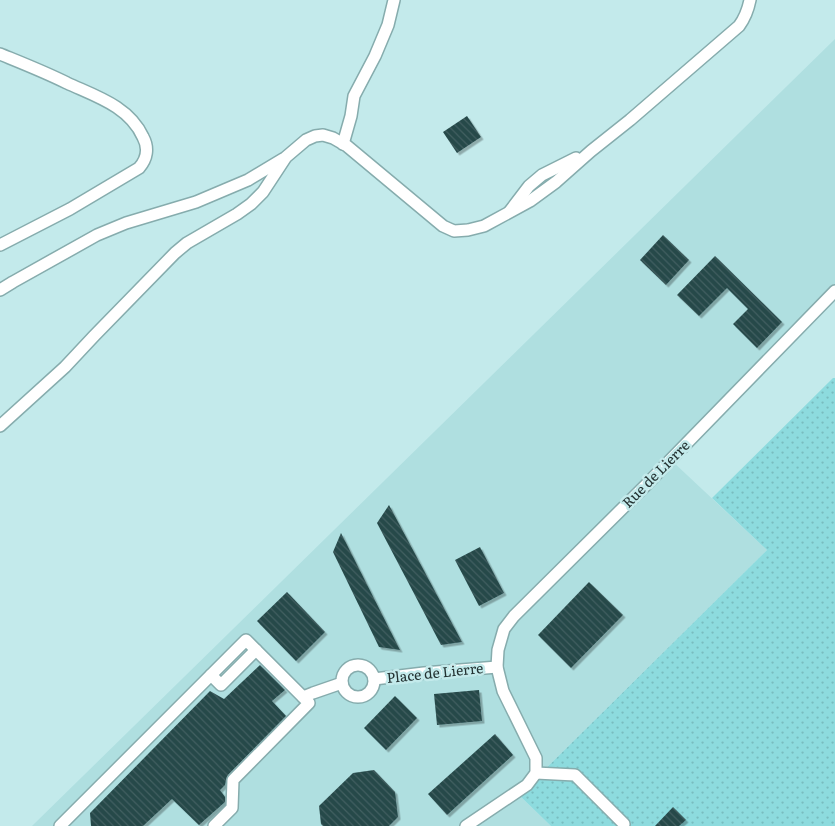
<svg xmlns="http://www.w3.org/2000/svg" width="835" height="826" font-family="Literata,serif">
  <style>
    .built { fill: #afdfe0 }
    .grass { fill: url(#grass-dots) }
    .building { fill: url(#building-back-hatch); filter: url(#shadow) }
    .lines { fill: none; stroke-linecap: round; stroke-linejoin: round }
    .minor-casing { stroke: #86acad; stroke-width: 14 }
    .minor { stroke: #fff; stroke-width: 11 }
    .labels { text-anchor: middle; stroke-width: 5; stroke-linejoin: round; paint-order: stroke }
    .street-label { font-size: 14px; fill: #223131; stroke: #c3eaeb }
  </style>
  <defs>
    <pattern id="grass-dots" width="8" height="8" patternUnits="userSpaceOnUse" patternTransform="scale(1.25)"><rect width="8" height="8" fill="#8ddbde"/><path d="M2 2h.1M6 6h.1" fill="none" stroke="#79bcbf" stroke-width="1.8" stroke-linecap="round"/></pattern>
    <pattern id="building-back-hatch" width="6" height="6" patternUnits="userSpaceOnUse" patternTransform="scale(1.25)"><rect width="6" height="6" fill="#254849"/><path d="M-1 5l2 2M0 0l6 6M5-1l2 2" fill="none" stroke="#436061"/></pattern>
    <filter id="shadow"><feDropShadow dx="2.5" dy="2.5" stdDeviation="0" flood-color="#0004"/></filter>
  </defs>
  <rect width="100%" height="100%" fill="#c3eaeb"/>
  <polygon class="built" points="835,39 835,295 671,460 767,550 519,795 551,826 32,826"/>
  <polygon class="grass" points="833,378 835,378 835,826 551,826 519,795 767,550 712,498"/>
  <g class="building">
    <polygon points="467,116 481,137 457,153 443,132"/>
    <polygon points="663,235 689,260 666,285 640,260"/>
    <polygon points="715,256 782,322 757,348 733,324 748,309 727,288 699,316 677,295"/>
    <polygon points="389,505 462,642 441,645 377,523"/>
    <polygon points="341,533 400,650 379,647 333,552"/>
    <polygon points="480,547 504,593 479,606 455,560"/>
    <polygon points="589,582 623,615 571,668 538,635"/>
    <polygon points="287,592 325,632 296,661 257,621"/>
    <polygon points="260,665 285,690 272,701 286,716 228,775 226,780 225,785 220,790 225,797 225,802 199,825 172,799 143,826 91,826 90,813 210,691 224,699"/>
    <polygon points="479,690 482,721 437,725 434,694"/>
    <polygon points="395,696 417,718 386,750 364,728"/>
    <polygon points="495,734 513,755 447,815 428,794"/>
    <polygon points="374,770 395,792 398,817 389,826 323,826 321,824 319,806 353,773"/>
    <polygon points="673,807 686,820 679,826 655,826"/>
  </g>
  <g class="lines">
    <g class="minor-casing">
      <g id="minor">
        <path d="M0,54C22,63 45,72 67,83C95,96 129,106 143,137C149,148 147,159 139,168L70,209L0,245"/>
        <polyline points="343,144 351,116 354,96 375,56 388,25 394,0"/>
        <polyline points="510,211 529,186 542,175 576,158"/>
        <polyline points="0,290 13,282 97,235 126,223 196,202 248,180 283,159"/>
        <path d="M0,426L65,367L94,336L175,253L187,243L237,214L251,204L263,192L286,157L306,140L315,136L323,135L333,138L347,146L443,226L454,231L468,230L484,226L530,201L556,182L591,151L630,120L739,26C745,18 748,10 750,0"/>
        <circle cx="358" cy="681" r="16"/>
        <polyline points="211,675 221,685 256,650"/>
        <polyline points="374,679 424,673 497,667"/>
        <polyline points="303,697 313,693 342,683"/>
        <polyline points="536,773 575,775 624,824"/>
        <polyline points="60,826 246,640 309,703 233,780 232,808 214,826"/>
        <polyline points="466,826 527,785 536,773 536,758 503,691 497,667 498,650 504,629 514,616 647,484 835,291"/>
      </g>
    </g>
    <use href="#minor" class="minor"/>
  </g>
  <g class="labels">
    <g class="street-label">
      <text transform="translate(656 474) rotate(-45)" y="5">Rue de Lierre</text>
      <text transform="translate(435 673) rotate(-6)" y="5">Place de Lierre</text>
    </g>
  </g>
</svg>
